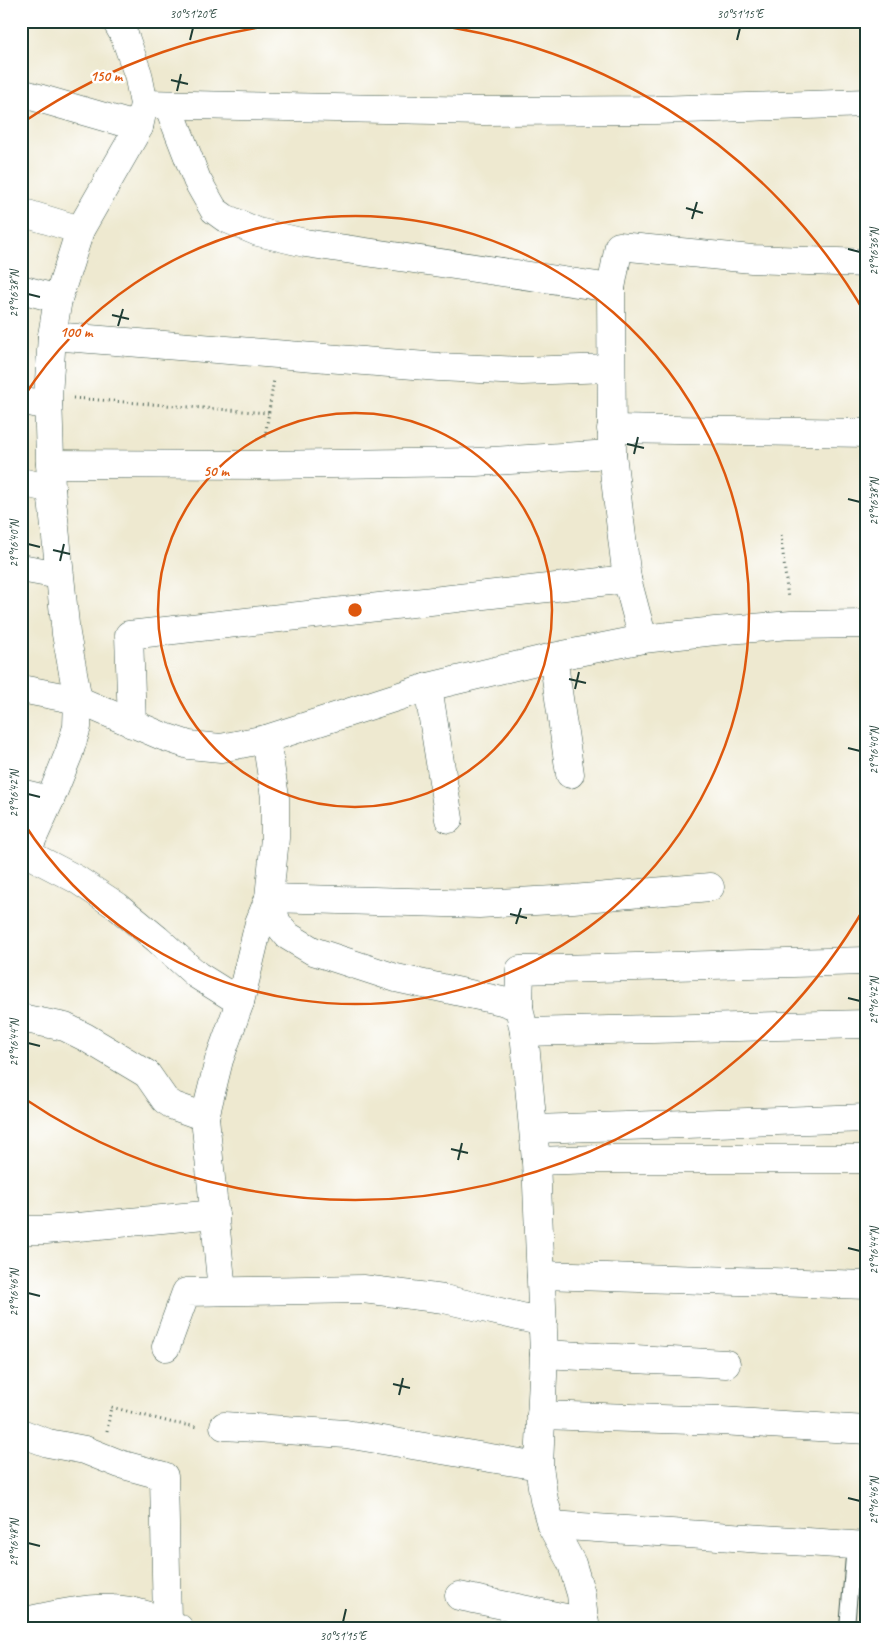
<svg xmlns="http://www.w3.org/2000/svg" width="888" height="1649" font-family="Caveat,sans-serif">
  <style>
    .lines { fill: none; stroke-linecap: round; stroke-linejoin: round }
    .service-casing { stroke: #3e574b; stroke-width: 16 }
    .minor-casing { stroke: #3e574b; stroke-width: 29 }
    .path { stroke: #3e574b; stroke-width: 3; stroke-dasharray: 1 4; stroke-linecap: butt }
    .service { stroke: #fff; stroke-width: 14 }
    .minor { stroke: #fff; stroke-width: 28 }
    .ticks { fill: none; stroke: #1f3d34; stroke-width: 2 }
    .ring { fill: none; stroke: #de580e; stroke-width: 2.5 }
    .centre { fill: #de580e; stroke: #fff; stroke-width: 2.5 }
    .ring-label { font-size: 15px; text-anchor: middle; font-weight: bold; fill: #de580e; stroke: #fff; stroke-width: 5; stroke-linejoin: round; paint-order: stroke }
    .neatline { fill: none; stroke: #1f3d34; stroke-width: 2 }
    .ticks-label { font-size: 12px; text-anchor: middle; fill: #1f3d34 }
  </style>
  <rect width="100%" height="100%" fill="#fff"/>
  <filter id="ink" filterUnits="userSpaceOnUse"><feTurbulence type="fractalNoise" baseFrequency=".02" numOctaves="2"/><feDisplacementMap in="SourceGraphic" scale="10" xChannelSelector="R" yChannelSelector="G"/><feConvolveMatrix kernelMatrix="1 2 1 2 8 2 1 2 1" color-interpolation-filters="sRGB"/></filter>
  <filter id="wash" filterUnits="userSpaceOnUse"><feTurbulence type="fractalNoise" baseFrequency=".0096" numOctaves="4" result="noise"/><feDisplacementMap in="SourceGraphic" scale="20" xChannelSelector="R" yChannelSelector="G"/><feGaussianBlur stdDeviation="1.12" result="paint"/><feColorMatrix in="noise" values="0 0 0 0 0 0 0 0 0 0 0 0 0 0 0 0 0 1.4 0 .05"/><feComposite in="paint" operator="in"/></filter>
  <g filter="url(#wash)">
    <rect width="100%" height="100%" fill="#eee9d0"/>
  </g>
  <g filter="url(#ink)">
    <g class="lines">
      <g class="service-casing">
        <polyline id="service" points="847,1628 854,1545"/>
      </g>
      <g class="minor-casing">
        <g id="minor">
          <polyline points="116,21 125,37 138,74 144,104 139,127 80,230 58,299 52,336 48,396 51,489 66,634 78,700 77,727 69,753 50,800 26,853 76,879 117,906 157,939 197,975 240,1002"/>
          <polyline points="21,93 139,127"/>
          <polyline points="144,104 483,111 656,110 867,103"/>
          <polyline points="168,105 197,180 214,210 225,218 258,232 305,243 611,288"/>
          <polyline points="21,212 80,230"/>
          <polyline points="21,289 58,299"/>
          <polyline points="52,336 439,367 522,371 610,368"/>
          <polyline points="21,400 48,406"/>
          <polyline points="611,429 867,433"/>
          <polyline points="50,464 262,465 476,462 612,454"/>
          <polyline points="21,482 51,489"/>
          <polyline points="21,568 59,575"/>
          <polyline points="643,639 627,579 612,454 611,288 619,246 752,259 867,263"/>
          <polyline points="553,657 570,774"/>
          <polyline points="428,687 449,819"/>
          <polyline points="21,689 78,700 162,736 189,745 221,748 266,739 428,687 553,657 643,639 715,631 791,625 867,624"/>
          <polyline points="132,724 129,635 627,579"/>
          <polyline points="21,793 50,800"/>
          <polyline points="269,898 479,904 573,899 710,887"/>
          <polyline points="269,898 277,923 288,936 313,951 396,978 502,1001 519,1007"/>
          <polyline points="21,1018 65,1027 85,1037 147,1074 165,1100 174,1106 205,1117"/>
          <polyline points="524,1032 867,1024"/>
          <polyline points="534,1129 867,1118"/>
          <polyline points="536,1161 598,1159 867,1159"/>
          <polyline points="21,1230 46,1230 215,1214"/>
          <polyline points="541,1275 867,1285"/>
          <polyline points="222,1291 205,1117 219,1060 240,1002 259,923 269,898 275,838 275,797 266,739"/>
          <polyline points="166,1347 186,1292 363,1289 444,1299 543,1322"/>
          <polyline points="544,1354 726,1364"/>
          <polyline points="541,1415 721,1421 867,1430"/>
          <polyline points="224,1426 346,1434 539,1466"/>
          <polyline points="21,1433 48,1443 85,1450 120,1464 164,1476 167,1622 165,1628"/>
          <polyline points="551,1525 867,1546"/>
          <polyline points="459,1596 585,1622"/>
          <path d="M21,1622C48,1616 86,1607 113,1609C135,1610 160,1619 179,1628"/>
          <polyline points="585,1628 581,1594 572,1564 551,1525 544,1500 539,1466 544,1354 536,1161 524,1032 519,1007 520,970 867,961"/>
        </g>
      </g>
      <g class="path">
        <polyline points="73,398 268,413"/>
        <polyline points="265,437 274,379"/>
        <polyline points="781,535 788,599"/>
        <polyline points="21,1051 22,1044"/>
        <polyline points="107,1431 111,1407 174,1423 198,1427"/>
      </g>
      <use href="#service" class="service"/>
      <use href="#minor" class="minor"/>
    </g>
  </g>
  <path class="ticks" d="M190,40L193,28M737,40L740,28M171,80L188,84M177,91L181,74M686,208L703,213M692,219L697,202M848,249L860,252M28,294L40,297M112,315L129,319M118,326L123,309M627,444L644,448M634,454L638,437M848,499L860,502M28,544L40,547M53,550L70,554M60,561L64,544M569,679L586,683M575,689L579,672M848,748L860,751M28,794L40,797M510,914L527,918M516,924L521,908M848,998L860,1001M28,1043L40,1046M451,1149L468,1153M458,1160L462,1143M848,1248L860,1251M28,1293L40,1296M393,1384L410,1388M399,1395L403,1378M848,1498L860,1501M28,1543L40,1546M343,1622L346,1609"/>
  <g class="ring">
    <circle cx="355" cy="610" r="197"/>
    <path d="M23 398A394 394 0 1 1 23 822"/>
    <path d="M866 905A590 590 0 0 1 25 1099M25 121A590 590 0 0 1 314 21M396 21A590 590 0 0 1 866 315"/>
  </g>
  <circle cx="355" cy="610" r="8" class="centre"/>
  <g class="ring-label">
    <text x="106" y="81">150 m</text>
    <text x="76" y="337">100 m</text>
    <text x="216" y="476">50 m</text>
  </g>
  <rect width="888" height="1649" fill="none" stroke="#fff" stroke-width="55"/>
  <rect x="28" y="28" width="832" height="1594" class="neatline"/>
  <g class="ticks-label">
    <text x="193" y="18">30°51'20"E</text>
    <text x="740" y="18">30°51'15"E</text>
    <text transform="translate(874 252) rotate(-90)" y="4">29°16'36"N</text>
    <text transform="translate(14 294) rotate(-90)" y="4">29°16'38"N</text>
    <text transform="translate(874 502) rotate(-90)" y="4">29°16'38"N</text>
    <text transform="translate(14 544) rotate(-90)" y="4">29°16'40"N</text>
    <text transform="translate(874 751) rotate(-90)" y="4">29°16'40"N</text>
    <text transform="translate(14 794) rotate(-90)" y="4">29°16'42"N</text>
    <text transform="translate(874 1001) rotate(-90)" y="4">29°16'42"N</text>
    <text transform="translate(14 1043) rotate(-90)" y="4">29°16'44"N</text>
    <text transform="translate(874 1251) rotate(-90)" y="4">29°16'44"N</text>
    <text transform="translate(14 1293) rotate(-90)" y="4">29°16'46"N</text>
    <text transform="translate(874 1501) rotate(-90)" y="4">29°16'46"N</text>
    <text transform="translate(14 1543) rotate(-90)" y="4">29°16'48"N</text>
    <text x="343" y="1640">30°51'15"E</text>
  </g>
</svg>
